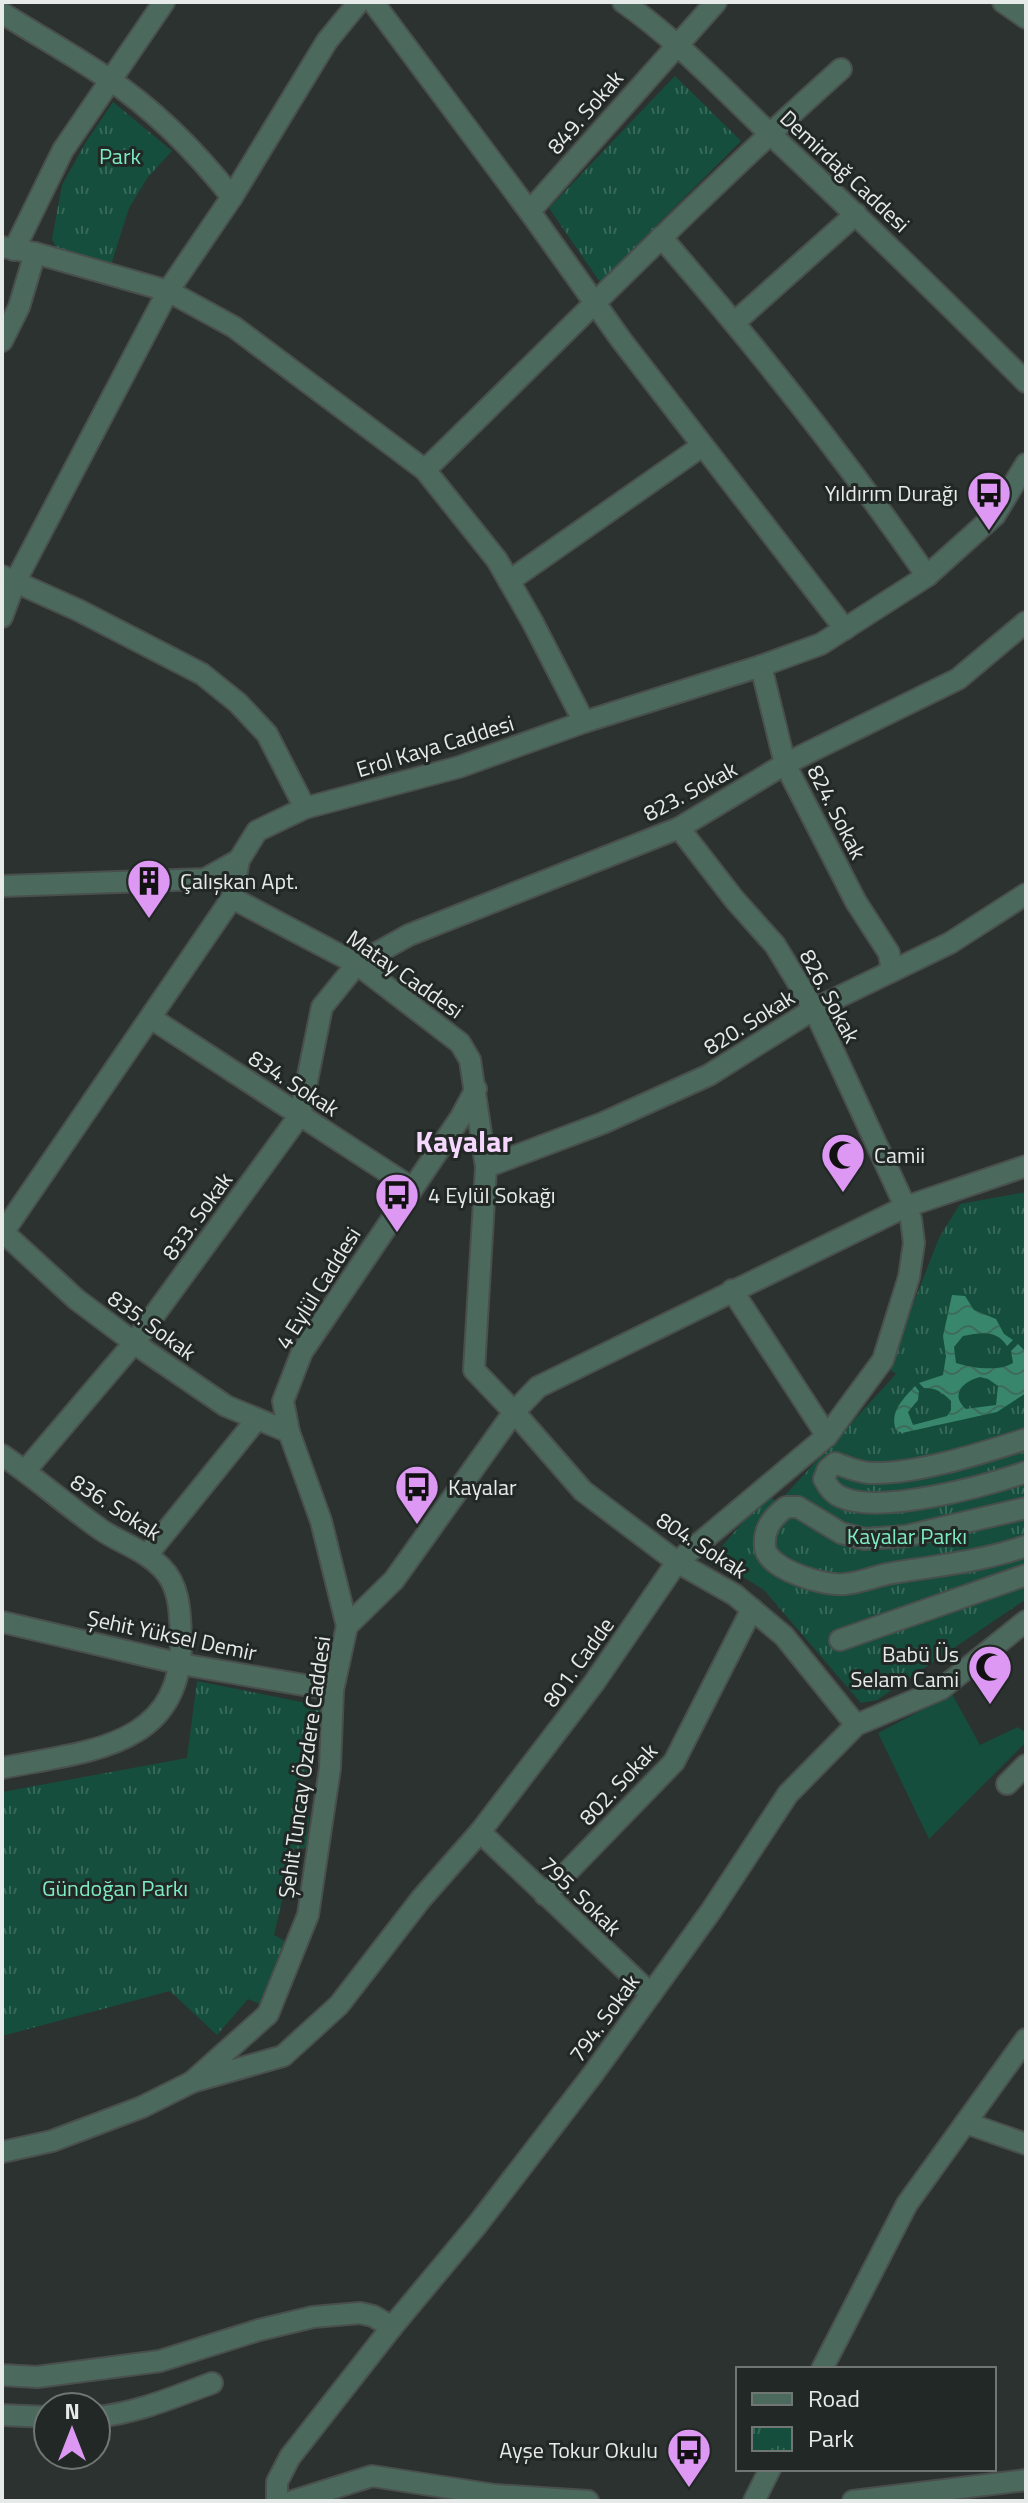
<svg xmlns="http://www.w3.org/2000/svg" width="1028" height="2503" font-family="'Titillium Web',sans-serif">
  <style>
    .grass { fill: #154e3c }
    .park { fill: url(#park-tufts) }
    .water { fill: url(#water-waves); fill-rule: evenodd }
    .lines { fill: none; stroke-linecap: round; stroke-linejoin: round }
    .minor-casing { stroke: #494f4d; stroke-width: 24 }
    .minor { stroke: #4c695d; stroke-width: 20 }
    .labels { text-anchor: middle; stroke-width: 6; stroke-linejoin: round; paint-order: stroke }
    .street-label { font-size: 22px; fill: #e6eae9; stroke: #222825 }
    .park-label { font-size: 22px; fill: #7decc4; stroke: #222825 }
    .poi-label { font-size: 22px; fill: #e6eae9; stroke: #222825; text-anchor: start }
    .district-label { font-size: 30px; font-weight: bold; fill: #f6d8ff; stroke: #222825 }
  </style>
  <defs>
    <pattern id="park-tufts" width="24" height="20" patternUnits="userSpaceOnUse" patternTransform="scale(2)"><rect width="24" height="20" fill="#154e3c"/><path d="M3 7l-1-3M5 7V3M7 7l1-3M15 17l-1-3M17 17v-4M19 17l1-3" fill="none" stroke="#376858"/></pattern>
    <pattern id="water-waves" width="16" height="10" patternUnits="userSpaceOnUse" patternTransform="scale(2)"><rect width="16" height="10" fill="#38866b"/><path d="M0 5q4-4 8 0t8 0" fill="none" stroke="#3d6c5c"/></pattern>
  </defs>
  <rect width="100%" height="100%" fill="#2b322f"/>
  <polygon class="grass" points="952,1694 980,1745 1018,1727 1026,1733 1026,1742 929,1839 878,1733"/>
  <g class="park">
    <polygon points="675,76 741,141 600,282 549,208"/>
    <polygon points="113,102 172,151 148,177 129,208 110,268 60,255 52,239 62,185 86,142"/>
    <polygon points="1026,1192 1026,1599 877,1700 861,1703 764,1590 729,1568 718,1551 767,1494 778,1503 896,1374 888,1368 939,1238 960,1204"/>
    <polygon points="197,1681 321,1706 313,1771 303,1773 302,1817 309,1816 307,1848 294,1849 274,1935 285,1941 260,2004 248,1999 217,2035 170,1991 2,2036 2,1792 187,1758"/>
  </g>
  <path class="water" d="M952,1295L965,1296L974,1310L996,1319L1004,1334L1013,1340L1007,1346C996,1329 981,1333 963,1336L954,1347L956,1363C972,1368 998,1372 1013,1363L1011,1351L1018,1344L1026,1352V1393L997,1412L902,1433L896,1430C889,1412 903,1399 915,1386L919,1391L918,1400L908,1412L913,1425L947,1416L951,1410V1401C942,1392 937,1388 924,1388L919,1383L943,1375L946,1356L943,1336ZM980,1377L988,1379L998,1386L996,1405L966,1409C949,1394 964,1381 980,1377Z"/>
  <g class="lines">
    <g class="minor-casing">
      <g id="minor">
        <polyline points="373,2 535,219 622,341 845,629"/>
        <path d="M623,2C676,39 721,87 768,132C856,214 941,297 1026,382"/>
        <polyline points="1003,2 1026,18"/>
        <path d="M2,13C37,35 73,55 107,78C154,109 197,153 232,197"/>
        <polyline points="530,211 716,2"/>
        <path d="M661,237C756,346 845,458 927,576"/>
        <polyline points="2,247 35,253 168,291 234,327 425,470 497,560 532,621 584,722"/>
        <polyline points="14,250 63,150 164,2"/>
        <polyline points="735,322 856,214"/>
        <polyline points="2,341 19,307 35,253"/>
        <path d="M425,470C563,336 698,197 841,69"/>
        <polyline points="2,576 78,610 202,674 238,703 267,734 305,808"/>
        <polyline points="509,581 702,446"/>
        <polyline points="2,617 15,582 168,291 232,197 327,41 359,2"/>
        <polyline points="761,666 785,764 856,902 889,953 892,971"/>
        <polyline points="2,886 205,879 239,860"/>
        <polyline points="232,898 357,964 460,1043 470,1060 486,1167 474,1370 514,1412 583,1491 677,1562 735,1595 784,1636 856,1725"/>
        <polyline points="151,1018 412,1188"/>
        <polyline points="486,1167 603,1123 709,1075 814,1009 950,943 1026,894"/>
        <polyline points="2,1231 76,1299 144,1350 226,1406 289,1432"/>
        <polyline points="2,1234 232,898 239,860 257,831 305,808 459,767 584,722 761,666 821,644 927,576 995,515 1026,464"/>
        <polyline points="732,1290 827,1436"/>
        <path d="M1026,1439C982,1453 918,1474 872,1473C860,1473 846,1467 835,1463L828,1469L824,1479C828,1487 833,1494 841,1497C879,1515 986,1486 1026,1472"/>
        <path d="M2,1455C36,1478 66,1505 100,1529C120,1543 145,1550 162,1568C180,1586 180,1613 181,1637C184,1749 86,1751 2,1768"/>
        <polyline points="25,1471 134,1343 300,1115 322,1007 357,964 409,935 679,828 785,764 958,679 1026,622"/>
        <path d="M1026,1508L906,1536L865,1539L841,1533L798,1507H786C772,1518 763,1529 765,1548C769,1570 826,1587 845,1584C859,1583 873,1577 887,1574C934,1566 980,1562 1026,1546"/>
        <polyline points="147,1555 257,1419"/>
        <polyline points="2,1622 181,1664 333,1690"/>
        <polyline points="347,1626 321,1521 289,1432 283,1401 302,1352 461,1117 476,1089"/>
        <polyline points="840,1640 1026,1575"/>
        <polyline points="1007,1784 1026,1765"/>
        <polyline points="480,1832 651,1994"/>
        <polyline points="545,1895 674,1762 752,1609"/>
        <polyline points="192,2082 283,2056 339,2005 421,1899 480,1832 594,1683 677,1562 827,1436 883,1360 909,1277 914,1243 911,1219 814,1009 775,945 734,899 679,828"/>
        <polyline points="966,2123 1026,2144"/>
        <polyline points="2,2152 52,2141 142,2107 192,2082 268,2014 308,1915 330,1768 333,1690 347,1626 394,1580 514,1412 538,1387 905,1207 1026,1166"/>
        <polyline points="822,2369 907,2204 1026,2039"/>
        <polyline points="2,2375 37,2377 160,2361 259,2330 313,2317 360,2313 373,2316 392,2327"/>
        <polyline points="2,2415 48,2417"/>
        <path d="M96,2417C137,2413 174,2397 212,2383"/>
        <polyline points="277,2501 277,2482 290,2457 392,2327 477,2225 593,2074 711,1911 788,1794 856,1725 941,1689 1026,1621"/>
        <polyline points="293,2501 372,2476 495,2495 588,2501"/>
        <polyline points="754,2501 770,2469"/>
        <polyline points="853,2501 1026,2480"/>
      </g>
    </g>
    <use href="#minor" class="minor"/>
  </g>
  <defs>
    <g id="bus-pin" transform="scale(2.3)"><path d="M0 17L-7.5 6A9.5 9.5 0 1 1 7.5 6Z" fill="#dd98f3" stroke="#222825"/><path d="M-5-6H5V4H4V6H2V4H-2V6H-4V4H-5ZM-3.5-4V0h7V-4ZM-3.5 1.2v1.5H-2V1.2ZM2 1.2v1.5H3.5V1.2Z" fill="#111"/></g>
    <g id="building-pin" transform="scale(2.3)"><path d="M0 17L-7.5 6A9.5 9.5 0 1 1 7.5 6Z" fill="#dd98f3" stroke="#222825"/><path d="M-4-6H4V6H1V3H-1V6H-4ZM-2.5-4.3h1.7v1.8h-1.7ZM.8-4.3h1.7v1.8H.8ZM-2.5-1h1.7V.8h-1.7ZM.8-1h1.7V.8H.8Z" fill="#111"/></g>
    <g id="mosque-pin" transform="scale(2.3)"><path d="M0 17L-7.5 6A9.5 9.5 0 1 1 7.5 6Z" fill="#dd98f3" stroke="#222825"/><path d="M3.5-4.9A6 6 0 1 0 3.5 4.9A5 5 0 1 1 3.5-4.9Z" fill="#111"/></g>
  </defs>
  <g fill-rule="evenodd">
    <use href="#bus-pin" x="989" y="493"/>
    <use href="#building-pin" x="149" y="881"/>
    <use href="#mosque-pin" x="843" y="1155"/>
    <use href="#bus-pin" x="397" y="1195"/>
    <use href="#bus-pin" x="417" y="1487"/>
    <use href="#mosque-pin" x="990" y="1667"/>
    <use href="#bus-pin" x="689" y="2450"/>
  </g>
  <g class="labels">
    <g class="street-label">
      <text transform="translate(585 112) rotate(-49)" y="8">849. Sokak</text>
      <text transform="translate(845 171) rotate(43)" y="8">Demirdağ Caddesi</text>
      <text transform="translate(435 746) rotate(-17)" y="8">Erol Kaya Caddesi</text>
      <text transform="translate(690 791) rotate(-28)" y="8">823. Sokak</text>
      <text transform="translate(837 812) rotate(63)" y="8">824. Sokak</text>
      <text transform="translate(405 974) rotate(35)" y="8">Matay Caddesi</text>
      <text transform="translate(830 996) rotate(62)" y="8">826. Sokak</text>
      <text transform="translate(749 1022) rotate(-32)" y="8">820. Sokak</text>
      <text transform="translate(294 1083) rotate(33)" y="8">834. Sokak</text>
      <text transform="translate(197 1216) rotate(-54)" y="8">833. Sokak</text>
      <text transform="translate(318 1288) rotate(-58)" y="8">4 Eylül Caddesi</text>
      <text transform="translate(152 1325) rotate(36)" y="8">835. Sokak</text>
      <text transform="translate(116 1507) rotate(33)" y="8">836. Sokak</text>
      <text transform="translate(702 1545) rotate(33)" y="8">804. Sokak</text>
      <text transform="translate(172 1635) rotate(12)" y="8">Şehit Yüksel Demir</text>
      <text transform="translate(578 1662) rotate(-54)" y="8">801. Cadde</text>
      <text transform="translate(304 1767) rotate(-82)" y="8">Şehit Tuncay Özdere Caddesi</text>
      <text transform="translate(618 1784) rotate(-47)" y="8">802. Sokak</text>
      <text transform="translate(581 1896) rotate(44)" y="8">795. Sokak</text>
      <text transform="translate(604 2018) rotate(-54)" y="8">794. Sokak</text>
    </g>
    <g class="park-label">
      <text x="120" y="164">Park</text>
      <text x="907" y="1544">Kayalar Parkı</text>
      <text x="115" y="1896">Gündoğan Parkı</text>
    </g>
    <g class="poi-label">
      <text x="958" y="501" text-anchor="end">Yıldırım Durağı</text>
      <text x="180" y="889">Çalışkan Apt.</text>
      <text x="874" y="1163">Camii</text>
      <text x="428" y="1203">4 Eylül Sokağı</text>
      <text x="448" y="1495">Kayalar</text>
      <text x="959" y="1662" text-anchor="end">Babü Üs<tspan x="959" dy="25">Selam Cami</tspan></text>
      <text x="658" y="2458" text-anchor="end">Ayşe Tokur Okulu</text>
    </g>
    <g class="district-label">
      <text x="464" y="1152">Kayalar</text>
    </g>
  </g>
  <rect width="1028" height="2503" fill="none" stroke="#e6eae9" stroke-width="8"/>
  <rect x="736" y="2367" width="260" height="104" fill="#222825" stroke="#707673" stroke-width="2"/>
  <rect x="752" y="2393" width="40" height="12" fill="#4c695d" stroke="#707673" stroke-width="2"/>
  <text x="808" y="2407" font-size="24" fill="#e6eae9">Road</text>
  <rect x="752" y="2427" width="40" height="24" fill="url(#park-tufts)" stroke="#707673" stroke-width="2"/>
  <text x="808" y="2447" font-size="24" fill="#e6eae9">Park</text>
  <g transform="translate(72 2431)"><circle r="38" fill="#222825" stroke="#707673" stroke-width="2"/>
  <path d="M0-6L14 30L0 20L-14 30Z" fill="#dd98f3"/>
  <text y="-12" font-size="22" font-weight="bold" text-anchor="middle" fill="#e6eae9">N</text>
  </g>
</svg>
